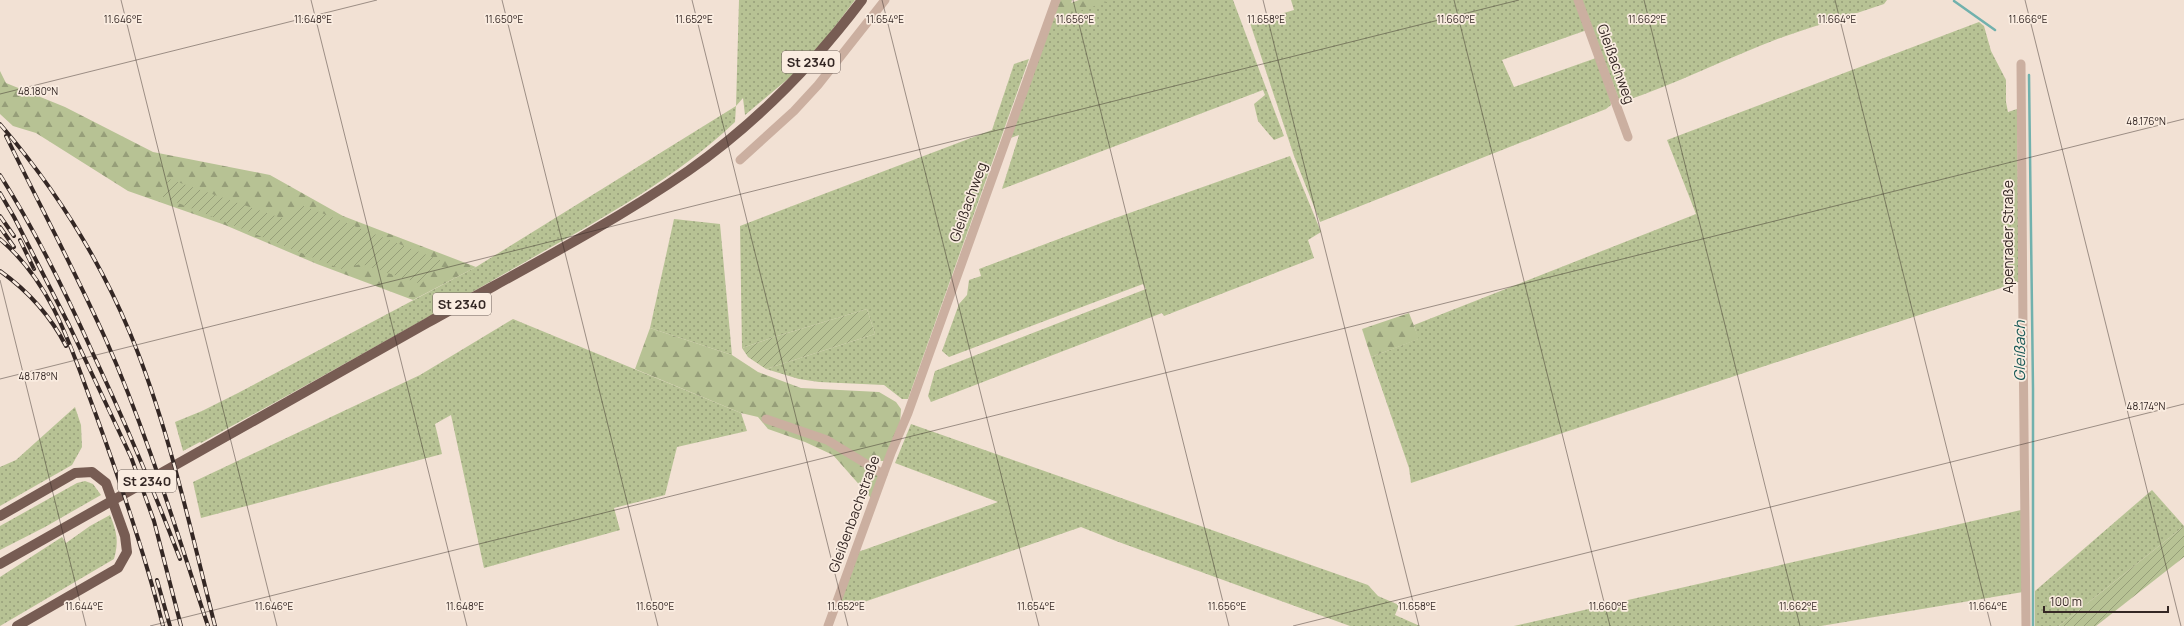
<svg xmlns="http://www.w3.org/2000/svg" width="2184" height="626" font-family="Manrope,sans-serif">
  <style>
    .grass { fill: url(#grass-dots) }
    .forest { fill: url(#forest-firs) }
    .garden { fill: url(#garden-furrows) }
    .lines { fill: none; stroke-linecap: round; stroke-linejoin: round }
    .stream { stroke: #71b1ad; stroke-width: 2.5 }
    .street { stroke: #cbafa0; stroke-width: 9 }
    .primary { stroke: #775c53; stroke-width: 10 }
    .rail-casing { stroke: #342724; stroke-width: 4 }
    .rail { stroke: #faece0; stroke-width: 2.5; stroke-dasharray: 8; stroke-linecap: butt }
    .ticks { fill: none; stroke: #342724; stroke-width: 1; stroke-opacity: 0.45 }
    .labels { text-anchor: middle; stroke-width: 3.5; stroke-linejoin: round; paint-order: stroke }
    .shield { fill: #faece0; stroke: #6f625c; stroke-width: 1 }
    .shield-label { font-size: 13px; font-weight: bold; fill: #342724 }
    .street-label { font-size: 14px; fill: #342724; stroke: #faece0 }
    .water-label { font-size: 15px; font-style: italic; fill: #175856; stroke: #faece0 }
    .ticks-label { font-size: 10px; text-anchor: middle; fill: #342724; stroke: #faece0; stroke-width: 3.5; stroke-linejoin: round; paint-order: stroke }
  </style>
  <defs>
    <pattern id="grass-dots" width="8" height="8" patternUnits="userSpaceOnUse"><rect width="8" height="8" fill="#b7c294"/><path d="M2 2h.1M6 6h.1" fill="none" stroke="#969e79" stroke-width="1.8" stroke-linecap="round"/></pattern>
    <pattern id="forest-firs" width="22" height="20" patternUnits="userSpaceOnUse"><rect width="22" height="20" fill="#b7c294"/><path d="M5 1l3.5 6h-7zM16 11l3.5 6h-7z" fill="#969e79"/></pattern>
    <pattern id="garden-furrows" width="10" height="10" patternUnits="userSpaceOnUse"><rect width="10" height="10" fill="#b7c294"/><path d="M-1 1l2-2M0 10L10 0M9 11l2-2" fill="none" stroke="#969e79"/></pattern>
  </defs>
  <rect width="100%" height="100%" fill="#f2e1d4"/>
  <g class="grass">
    <path d="M739,0H855L826,38L789,78L745,115L743,98L736,106L735,122C672,182 593,223 518,266C413,326 307,385 201,443L200,442L183,451L175,422L202,411L238,393L476,267L736,106Z"/>
    <polygon points="1059,0 1071,3 1079,0 1233,0 1284,136 1274,140 1258,121 1254,104 1265,95 1263,90 1002,189 1019,135 1008,139"/>
    <polygon points="1291,0 1576,0 1587,30 1502,60 1514,87 1596,58 1610,94 1611,105 1606,109 1320,222 1294,156 1250,23 1294,10"/>
    <path d="M1582,0H1887L1884,4C1850,16 1816,25 1783,37C1729,57 1677,84 1622,102L1619,100Z"/>
    <polygon points="1979,22 1984,26 1991,51 2006,80 2006,102 2008,112 2017,109 2019,282 1411,483 1409,468 1371,357 1418,339 1414,325 1696,214 1667,140"/>
    <polygon points="1029,59 908,399 902,399 884,385 819,382 799,379 766,369 875,334 867,309 774,337 742,348 740,226 992,130 1014,64"/>
    <polygon points="1290,156 1321,232 1308,240 1314,258 1164,316 1162,313 931,402 928,396 935,371 1146,289 1143,284 949,357 942,351 959,304 967,295 969,280 981,276 979,269 1104,222"/>
    <polygon points="674,219 720,224 732,355 650,328"/>
    <polygon points="513,319 741,413 747,431 677,447 665,495 614,508 620,530 484,568 451,415 435,424 442,454 201,518 193,482 420,375"/>
    <polygon points="75,407 81,425 82,447 72,465 0,506 0,467 16,460"/>
    <polygon points="911,424 1368,585 1378,596 1399,605 1395,615 1420,626 1350,626 1116,541 1081,527 838,611 858,552 998,502 895,463"/>
    <polygon points="85,481 93,484 101,495 45,527 0,550 0,526 77,483"/>
    <polygon points="2152,490 2184,526 2059,626 2035,626 2035,591"/>
    <polygon points="2021,510 2023,592 1821,626 1514,626"/>
    <path d="M110,515C117,532 119,542 114,559L0,626V577L62,537L66,543L90,526Z"/>
  </g>
  <g class="forest">
    <polygon points="1060,0 1072,0 1071,4 1083,0 1112,0 1053,20"/>
    <polygon points="0,71 6,83 65,107 153,152 270,175 343,216 476,267 413,300 317,264 225,225 128,191 36,133 13,126 0,114"/>
    <polygon points="1409,313 1419,339 1371,357 1362,329"/>
    <polygon points="650,328 732,355 758,372 801,388 879,392 896,402 901,409 900,424 884,461 871,461 869,468 879,475 871,498 833,455 805,442 768,429 758,417 741,413 635,369"/>
  </g>
  <g class="garden">
    <polygon points="169,179 284,219 299,204 442,261 421,284 361,264 341,269 161,196"/>
    <polygon points="867,309 875,334 766,369 748,357 742,348 774,337"/>
    <polygon points="2184,526 2184,557 2096,626 2059,626"/>
  </g>
  <g class="lines">
    <g class="stream">
      <polyline points="1954,1 1995,30"/>
      <polyline points="2029,75 2033,389 2033,626"/>
    </g>
    <g class="street">
      <polyline points="1578,0 1628,137"/>
      <path d="M2021,64C2022,251 2024,439 2026,626"/>
      <polyline points="740,160 794,111 818,85 885,0"/>
      <polyline points="766,419 827,440 883,474"/>
      <polyline points="828,626 891,453 908,413 1056,0"/>
    </g>
    <g class="primary">
      <polyline points="0,516 75,473 92,472 106,483 125,536 127,552 118,568 17,626"/>
      <path d="M0,564C142,483 285,404 427,323C514,274 605,228 688,171C755,124 813,65 862,0"/>
    </g>
    <g class="rail-casing">
      <g id="rail">
        <path d="M0,124C54,187 98,256 130,333C169,427 190,528 215,626"/>
        <path d="M6,136C39,204 75,271 106,340C147,433 176,530 208,626"/>
        <path d="M0,175C37,233 67,295 95,358C126,424 154,491 180,559"/>
        <polyline points="0,193 14,217 69,325 131,457 154,521 181,626"/>
        <polyline points="0,216 14,236"/>
        <polyline points="0,227 14,247"/>
        <path d="M0,239C54,285 72,351 96,415C121,484 145,554 163,626"/>
        <polyline points="20,240 34,269"/>
        <path d="M0,271C28,291 50,315 66,346"/>
        <polyline points="157,580 170,626"/>
      </g>
    </g>
    <use href="#rail" class="rail"/>
  </g>
  <path class="ticks" d="M121,0L277,626M311,0L467,626M502,0L658,626M692,0L848,626M882,0L1039,626M1073,0L1229,626M1263,0L1419,626M1454,0L1610,626M1644,0L1800,626M1835,0L1991,626M2025,0L2181,626M0,94L377,0M0,280L86,626M0,379L1519,0M150,626L2184,119M1293,626L2184,404"/>
  <g class="labels">
    <g class="shield">
      <rect x="782" y="51" width="58" height="22" rx="3"/>
      <rect x="433" y="293" width="58" height="22" rx="3"/>
      <rect x="118" y="470" width="58" height="22" rx="3"/>
    </g>
    <g class="shield-label">
      <text x="811" y="67">St 2340</text>
      <text x="462" y="309">St 2340</text>
      <text x="147" y="486">St 2340</text>
    </g>
    <g class="street-label">
      <text transform="translate(1616 64) rotate(70)" y="5">Gleißachweg</text>
      <text transform="translate(968 202) rotate(-70)" y="5">Gleißachweg</text>
      <text transform="translate(2008 237) rotate(-90)" y="5">Apenrader Straße</text>
      <text transform="translate(854 514) rotate(-70)" y="5">Gleißenbachstraße</text>
    </g>
    <g class="water-label">
      <text transform="translate(2020 351) rotate(-90)" y="5">Gleißach</text>
    </g>
  </g>
  <g class="ticks-label">
    <text x="1266" y="23">11.658°E</text>
    <text x="1647" y="23">11.662°E</text>
    <text x="123" y="23">11.646°E</text>
    <text x="313" y="23">11.648°E</text>
    <text x="504" y="23">11.650°E</text>
    <text x="694" y="23">11.652°E</text>
    <text x="885" y="23">11.654°E</text>
    <text x="1075" y="23">11.656°E</text>
    <text x="1456" y="23">11.660°E</text>
    <text x="1837" y="23">11.664°E</text>
    <text x="2028" y="23">11.666°E</text>
    <text x="38" y="95">48.180°N</text>
    <text x="2146" y="125">48.176°N</text>
    <text x="38" y="380">48.178°N</text>
    <text x="2146" y="410">48.174°N</text>
    <text x="84" y="610">11.644°E</text>
    <text x="274" y="610">11.646°E</text>
    <text x="465" y="610">11.648°E</text>
    <text x="655" y="610">11.650°E</text>
    <text x="846" y="610">11.652°E</text>
    <text x="1036" y="610">11.654°E</text>
    <text x="1227" y="610">11.656°E</text>
    <text x="1417" y="610">11.658°E</text>
    <text x="1608" y="610">11.660°E</text>
    <text x="1798" y="610">11.662°E</text>
    <text x="1988" y="610">11.664°E</text>
  </g>
  <path d="M2044 606v6h124v-6" fill="none" stroke="#342724" stroke-width="2"/>
  <text x="2050" y="606" font-size="12" fill="#342724" stroke="#faece0" stroke-width="3" paint-order="stroke">100 m</text>
</svg>
